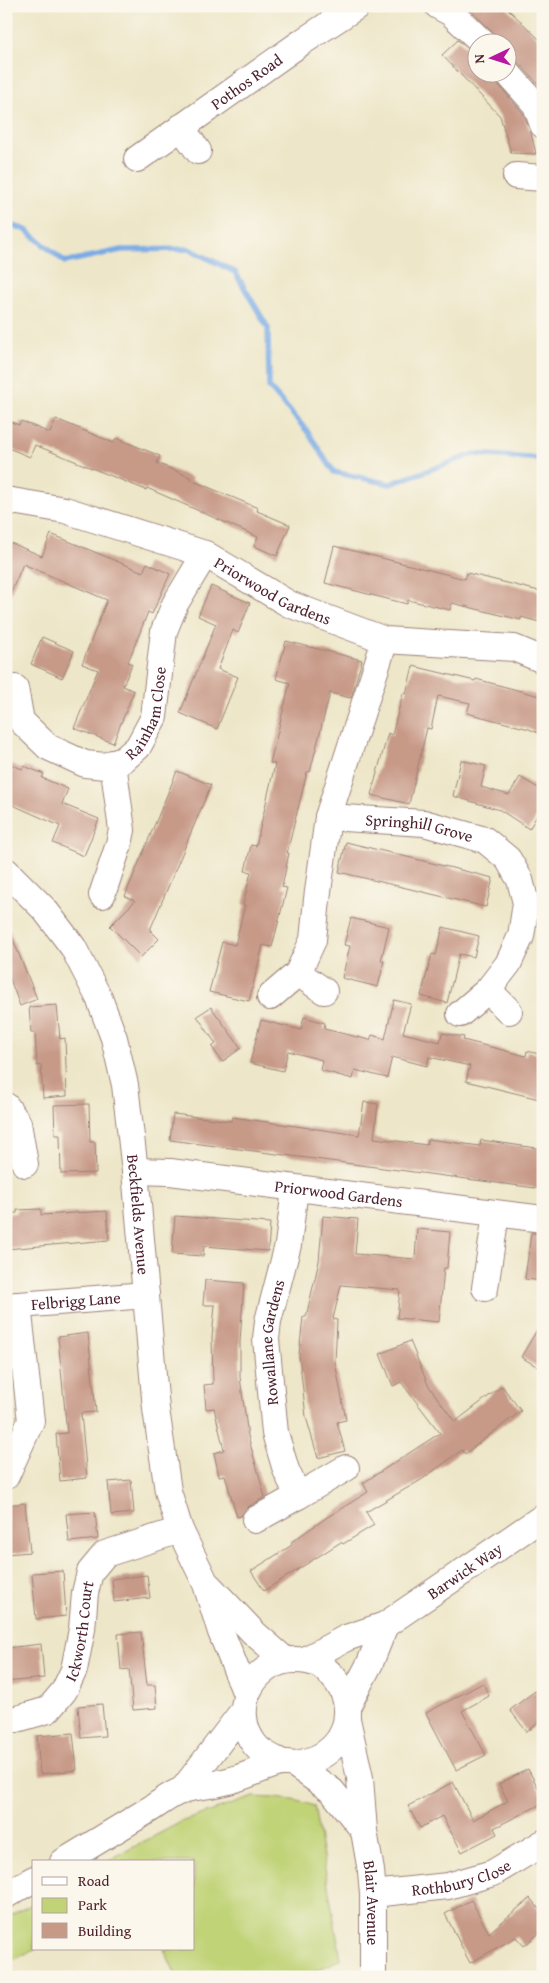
<svg xmlns="http://www.w3.org/2000/svg" width="549" height="1983" font-family="'Gentium Book Plus',serif">
  <style>
    .green { fill: #c0d377; stroke: #857951 }
    .lines { fill: none; stroke-linecap: round; stroke-linejoin: round }
    .stream { stroke: #7aabe5; stroke-width: 5.5 }
    .building { fill: #c79987 }
    .minor-casing { stroke: #9c827a; stroke-width: 28 }
    .minor { stroke: #fff; stroke-width: 26 }
    .labels { text-anchor: middle; stroke-width: 5; stroke-linejoin: round; paint-order: stroke }
    .street-label { font-size: 16px; fill: #4a1f2b; stroke: #fbf7ec }
  </style>
  <rect width="100%" height="100%" fill="#fbf7ec"/>
  <filter id="ink" filterUnits="userSpaceOnUse"><feTurbulence type="fractalNoise" baseFrequency=".02" numOctaves="2"/><feDisplacementMap in="SourceGraphic" scale="10" xChannelSelector="R" yChannelSelector="G"/><feConvolveMatrix kernelMatrix="1 2 1 2 8 2 1 2 1" color-interpolation-filters="sRGB"/></filter>
  <filter id="wash" filterUnits="userSpaceOnUse"><feTurbulence type="fractalNoise" baseFrequency=".0096" numOctaves="4" result="noise"/><feDisplacementMap in="SourceGraphic" scale="20" xChannelSelector="R" yChannelSelector="G"/><feGaussianBlur stdDeviation="1.12" result="paint"/><feColorMatrix in="noise" values="0 0 0 0 0 0 0 0 0 0 0 0 0 0 0 0 0 1.4 0 .05"/><feComposite in="paint" operator="in"/></filter>
  <g filter="url(#wash)">
    <rect width="100%" height="100%" fill="#ede6c8"/>
    <g class="green">
      <path d="M253,1797C273,1798 295,1798 314,1806L341,1959L303,1977H177L164,1949H194V1862H105L183,1821Z"/>
      <polygon points="34,1903 34,1949 36,1949 6,1963 6,1918"/>
    </g>
    <g class="lines">
      <polyline class="stream" points="6,223 26,230 65,262 121,250 189,249 235,272 268,328 269,387 307,431 334,472 390,484 474,454 543,459"/>
    </g>
    <g id="blocks">
      <g class="building">
        <polygon points="466,6 505,6 543,43 543,81 539,85 517,61 506,56 506,42 497,42 496,37 492,31"/>
        <polygon points="458,40 476,56 476,72 491,72 495,81 523,113 531,133 536,154 511,153 500,116 442,55"/>
        <polygon points="56,419 114,443 116,438 160,456 157,463 192,478 191,480 258,508 257,511 290,525 277,556 254,546 258,537 147,488 146,490 35,445 30,457 6,447 6,420 19,425 21,421 50,433"/>
        <polygon points="51,534 143,572 147,563 170,574 152,614 148,612 128,662 132,664 123,686 134,691 113,743 74,728 98,670 82,664 107,600 23,564 6,604 6,541 42,556"/>
        <polygon points="334,546 465,579 467,573 543,592 543,623 521,617 521,620 452,603 450,610 408,600 407,604 325,583"/>
        <polygon points="211,586 250,603 238,633 233,630 218,669 238,677 217,729 180,713 216,624 198,616"/>
        <polygon points="42,637 74,651 62,678 31,664"/>
        <polygon points="286,641 362,660 351,698 330,693 310,772 307,772 287,853 289,853 282,887 287,888 272,947 263,945 249,1001 209,992 222,942 235,945 245,905 243,905 251,872 245,871 251,845 256,846 275,764 270,763 290,683 276,679"/>
        <polygon points="413,666 475,681 476,679 543,697 543,735 529,729 467,713 470,703 438,696 431,729 427,728 409,804 371,795 388,733 392,735 403,693 406,694"/>
        <polygon points="461,760 486,766 481,787 509,795 520,777 543,791 543,806 529,829 500,810 453,796"/>
        <polygon points="6,762 22,769 24,766 44,774 42,778 68,789 62,804 99,819 84,856 53,843 60,826 6,802"/>
        <polygon points="177,771 211,785 150,930 159,939 141,957 110,926 135,901 125,896"/>
        <polygon points="346,842 493,878 486,907 339,872"/>
        <polygon points="351,918 389,927 381,961 384,961 378,987 342,978 350,946 344,945"/>
        <polygon points="6,922 37,999 20,1006 6,968"/>
        <polygon points="443,927 479,936 474,957 459,954 447,1003 421,996 432,954 436,955"/>
        <polygon points="394,1000 411,1004 403,1033 440,1042 442,1033 464,1037 463,1040 526,1056 527,1051 543,1055 543,1100 466,1081 470,1066 429,1057 427,1066 392,1057 387,1078 355,1070 353,1079 320,1070 322,1060 288,1051 283,1071 250,1063 261,1020 301,1030 304,1017 325,1023 324,1029 370,1040 372,1035 385,1039"/>
        <polygon points="57,1005 60,1039 65,1038 67,1096 43,1098 41,1065 37,1066 35,1032 31,1032 29,1007"/>
        <polygon points="211,1007 241,1048 222,1062 212,1047 216,1044 197,1016"/>
        <polygon points="364,1102 378,1104 374,1138 427,1145 428,1139 480,1146 481,1140 543,1149 543,1189 170,1140 173,1114 231,1121 232,1117 359,1135"/>
        <polygon points="89,1104 90,1142 95,1142 96,1173 61,1174 60,1135 55,1135 54,1105"/>
        <polygon points="41,1209 41,1215 107,1211 109,1240 6,1249 6,1214 17,1213 17,1210"/>
        <polygon points="175,1216 270,1223 268,1251 204,1246 203,1256 172,1254"/>
        <polygon points="323,1216 358,1219 355,1254 415,1259 417,1229 450,1232 447,1268 444,1268 439,1322 397,1318 400,1290 341,1285 333,1319 337,1320 335,1362 346,1420 337,1422 345,1451 318,1458 306,1417 299,1355 303,1317 306,1317 319,1261"/>
        <polygon points="531,1233 543,1234 543,1281 525,1279"/>
        <polygon points="205,1280 244,1283 240,1342 240,1377 248,1436 265,1497 248,1507 241,1516 237,1517 225,1475 219,1476 214,1453 224,1450 214,1408 206,1409 204,1385 213,1384 212,1338 215,1305 203,1305"/>
        <polygon points="543,1320 543,1370 521,1357"/>
        <polygon points="88,1333 96,1412 81,1413 87,1478 60,1481 56,1434 67,1433 58,1337"/>
        <polygon points="410,1341 428,1385 455,1422 502,1386 521,1411 465,1454 462,1450 421,1480 366,1512 374,1525 343,1544 341,1542 264,1591 251,1571 292,1545 291,1542 326,1518 368,1492 363,1483 440,1433 401,1382 393,1386 380,1354"/>
        <polygon points="131,1480 134,1513 111,1515 108,1482"/>
        <polygon points="25,1503 30,1552 6,1554 6,1505"/>
        <polygon points="95,1512 98,1539 69,1542 66,1514"/>
        <polygon points="63,1571 66,1616 36,1619 32,1573"/>
        <polygon points="147,1575 150,1598 114,1602 112,1579"/>
        <polygon points="141,1632 147,1685 155,1685 157,1708 133,1710 129,1669 121,1670 118,1634"/>
        <polygon points="41,1644 44,1678 6,1682 6,1648"/>
        <polygon points="483,1683 489,1696 462,1711 486,1755 456,1770 426,1713"/>
        <polygon points="543,1685 543,1719 527,1732 510,1710"/>
        <polygon points="102,1704 105,1736 81,1738 78,1706"/>
        <polygon points="73,1733 77,1770 40,1774 37,1736"/>
        <polygon points="528,1769 543,1797 543,1803 494,1828 497,1834 462,1852 442,1816 420,1828 408,1806 453,1782 473,1820 508,1801 499,1784"/>
        <polygon points="530,1898 543,1914 543,1930 524,1946 516,1937 470,1963 445,1914 471,1900 489,1933"/>
      </g>
    </g>
  </g>
  <g filter="url(#ink)">
    <use href="#blocks" fill-opacity="0" stroke="#9c827a" stroke-width="1"/>
    <g class="lines">
      <g class="minor-casing">
        <g id="minor">
          <polyline points="438,6 451,13 482,42"/>
          <polyline points="506,71 536,105 543,125"/>
          <polyline points="181,127 198,151"/>
          <path id="s1" d="M137,159L302,42L357,6"/>
          <polyline points="516,176 543,178"/>
          <path id="s2" d="M6,500L65,510L205,554L289,604L385,640L514,648L543,660"/>
          <path id="s3" d="M15,688L21,721L48,747L85,764L105,766L123,760L138,747L154,717L164,631L175,604L205,554"/>
          <path id="s4" d="M328,817L424,823L485,840L508,859L520,880L526,903L521,936L508,964L488,990L460,1014"/>
          <path id="s5" d="M6,871L45,910L73,947L99,998L114,1038L125,1085L135,1171L156,1409L168,1491L180,1530L206,1584L221,1632L246,1694"/>
          <polyline points="102,895 119,844 122,830 113,763"/>
          <polyline points="298,973 324,991"/>
          <polyline points="488,990 509,1011"/>
          <polyline points="270,997 298,973 313,940 317,899 328,817 385,640"/>
          <polyline points="6,1106 18,1123 25,1164"/>
          <path id="s6" d="M135,1171L170,1172L543,1219"/>
          <polyline points="485,1288 496,1214"/>
          <path id="s7" d="M6,1306L146,1295"/>
          <polyline points="6,1476 31,1421 18,1305"/>
          <polyline points="298,1496 346,1468"/>
          <path id="s8" d="M255,1520L298,1496L286,1470L275,1433L266,1339L268,1321L288,1245L295,1189"/>
          <polyline points="209,1586 254,1633 285,1660"/>
          <path id="s9" d="M305,1660L346,1638L385,1625L543,1517"/>
          <polyline points="347,1707 370,1663 385,1625"/>
          <path id="s10" d="M347,1719L360,1778L364,1831L371,1871L373,1894V1977"/>
          <path id="s11" d="M6,1720L17,1719L48,1710L64,1691L74,1670L82,1629L85,1593L90,1572L105,1554L180,1530"/>
          <polyline points="294,1764 332,1791 364,1831"/>
          <polyline points="182,1791 243,1711"/>
          <path d="M63,1862C91,1845 119,1828 147,1811C158,1805 170,1794 183,1790C196,1786 210,1786 224,1782C243,1778 261,1768 281,1763C286,1762 291,1764 296,1764C325,1760 348,1741 347,1710C347,1692 335,1676 321,1666C313,1661 304,1660 295,1660C253,1660 228,1710 255,1745C262,1754 273,1758 283,1763"/>
          <path id="s12" d="M373,1894L448,1886L493,1873L543,1843"/>
          <polyline points="6,1895 34,1879"/>
        </g>
      </g>
      <use href="#minor" class="minor"/>
    </g>
  </g>
  <g class="labels">
    <g class="street-label">
      <text dy="6" stroke="none"><textPath href="#s1" startOffset="134">Pothos Road</textPath></text>
      <text dy="6" stroke="none"><textPath href="#s2" startOffset="284">Priorwood Gardens</textPath></text>
      <text dy="6" stroke="none"><textPath href="#s3" startOffset="206">Rainham Close</textPath></text>
      <text dy="6" stroke="none"><textPath href="#s4" startOffset="92">Springhill Grove</textPath></text>
      <text dy="6" stroke="none"><textPath href="#s6" startOffset="205">Priorwood Gardens</textPath></text>
      <text dy="6" stroke="none"><textPath href="#s5" startOffset="380">Beckfields Avenue</textPath></text>
      <text dy="6" stroke="none"><textPath href="#s7" startOffset="70">Felbrigg Lane</textPath></text>
      <text dy="6" stroke="none"><textPath href="#s8" startOffset="208">Rowallane Gardens</textPath></text>
      <text dy="6" stroke="none"><textPath href="#s9" startOffset="184">Barwick Way</textPath></text>
      <text dy="6" stroke="none"><textPath href="#s11" startOffset="131">Ickworth Court</textPath></text>
      <text dy="6" stroke="none"><textPath href="#s12" startOffset="90">Rothbury Close</textPath></text>
      <text dy="6" stroke="none"><textPath href="#s10" startOffset="186">Blair Avenue</textPath></text>
    </g>
  </g>
  <rect width="549" height="1983" fill="none" stroke="#fbf7ec" stroke-width="25"/>
  <rect x="32" y="1860" width="162" height="90" fill="#fbf7ec" stroke="#b4a19f"/>
  <rect x="42" y="1877" width="25" height="8" fill="#ffffff" stroke="#b4a19f"/>
  <text x="78" y="1886" font-size="15" fill="#4a1f2b">Road</text>
  <rect x="42" y="1898" width="25" height="15" fill="#c0d377" stroke="#b4a19f"/>
  <text x="78" y="1910" font-size="15" fill="#4a1f2b">Park</text>
  <rect x="42" y="1923" width="25" height="15" fill="#c79987" stroke="#b4a19f"/>
  <text x="78" y="1936" font-size="15" fill="#4a1f2b">Building</text>
  <g transform="translate(492 58) rotate(266)"><circle r="24" fill="#fbf7ec" stroke="#b4a19f"/>
  <path d="M0-4L9 19L0 12L-9 19Z" fill="#b5179e"/>
  <text y="-8" font-size="14" font-weight="bold" text-anchor="middle" fill="#4a1f2b">N</text>
  </g>
</svg>
